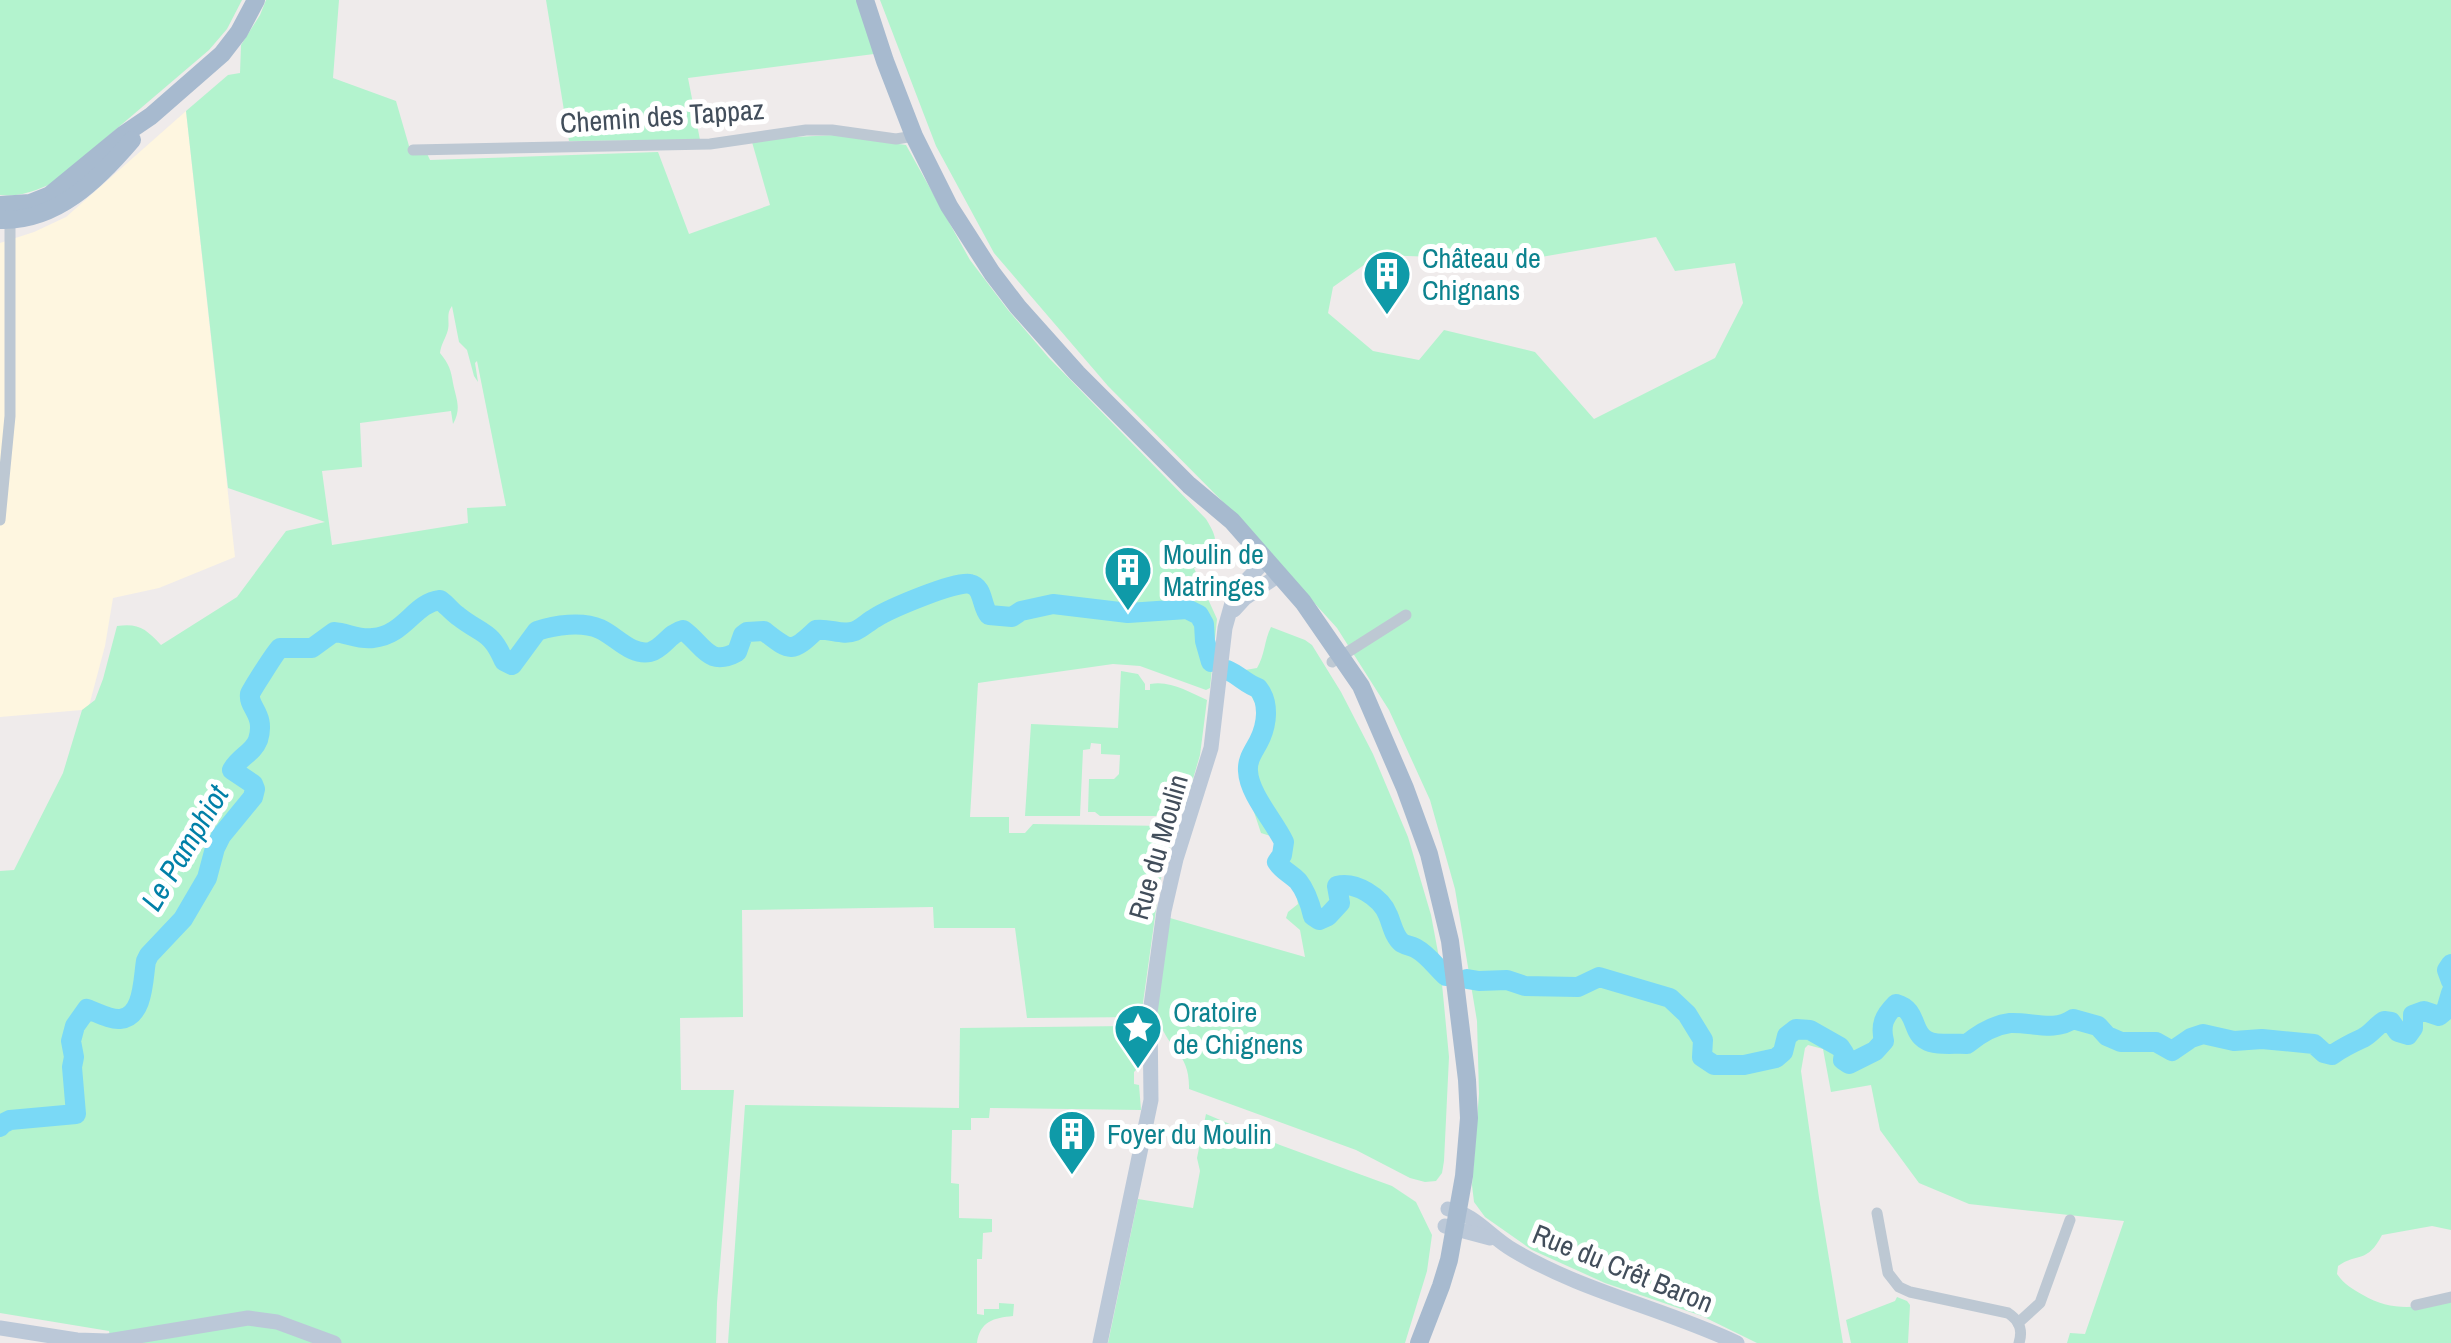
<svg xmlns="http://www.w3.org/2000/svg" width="2451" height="1343" font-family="'Archivo Narrow',sans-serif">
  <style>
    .commercial { fill: #fef6e0 }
    .green { fill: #b3f3ce; fill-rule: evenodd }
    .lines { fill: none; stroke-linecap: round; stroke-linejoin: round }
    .river { stroke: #7ad9f6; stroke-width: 20 }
    .street { stroke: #bdc8d3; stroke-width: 11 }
    .secondary { stroke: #bbc8d8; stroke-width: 15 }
    .primary { stroke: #a7bacf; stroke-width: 18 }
    .labels { text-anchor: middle; stroke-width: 10; stroke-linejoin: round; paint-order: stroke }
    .street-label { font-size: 28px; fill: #424e5b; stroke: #fff }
    .culture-label { font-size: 28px; fill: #0d838f; stroke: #fff; text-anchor: start }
    .water-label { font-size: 30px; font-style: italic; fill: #0180a8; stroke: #fff }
  </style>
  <rect width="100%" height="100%" fill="#efebeb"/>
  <polygon class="commercial" points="186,111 235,557 159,588 113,598 105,646 89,706 82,710 0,717 0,243 34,232 66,217"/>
  <g class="green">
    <path d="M0,0H242L227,29L209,50L53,183C35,191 20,197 0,195Z"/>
    <path d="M266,0H339L333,78L396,101L409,146L423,145L430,160L658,152L689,234L770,205L752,142L776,138L835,135L906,145L970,260L1008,310L1049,358L1206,519C1219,540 1217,544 1208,566L1194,568L1217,619L1210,688L1206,690L1140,666L1113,664L978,683L970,817H1009V833H1025L1033,824L1167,826L1173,839L1160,881L1141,1017L1027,1018L1015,928H934L933,907L742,910L743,1017L680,1018L681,1090H734L717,1303L716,1343H111L109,1331L0,1313V871L14,870L63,773L82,710L95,700L103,679L117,626C139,623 146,629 161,645L237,597L286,531L325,522L228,488L186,111L228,75L240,73L241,45L260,15ZM452,306L459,342L467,350L474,376L478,382L475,363L477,361L506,506L467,508L468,523L332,545L322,471L362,467L360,423L451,411L453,424C462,408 456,399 453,383C451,370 449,364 440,353C441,345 444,341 447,333C451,322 445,315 452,306Z"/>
    <polygon points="546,0 857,0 874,54 688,78 700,140 569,141"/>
    <path d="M880,0H2451V1230L2432,1226L2382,1235C2367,1264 2358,1252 2338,1266L2337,1274C2344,1284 2352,1289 2363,1295C2391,1312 2420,1308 2451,1300V1343H2067L2070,1333L2085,1334L2124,1221L1969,1204L1919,1183L1880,1130L1871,1085L1831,1092L1823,1049L1808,1045L1805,1048L1801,1071L1819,1198L1843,1343H1757L1702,1316L1605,1283L1532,1250L1485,1217L1474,1202L1472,1185L1479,1094L1477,1021L1455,889L1430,800L1389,710L1337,628L1222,501L1108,386L994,253L936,146ZM1656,237L1675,271L1735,263L1743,303L1715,358L1594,419L1535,352L1444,330L1419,360L1373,351L1328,313L1333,287L1378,255L1524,260Z"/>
    <path d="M1271,627L1305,640L1312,645L1341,692L1373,754L1408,837L1431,915L1440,963L1449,1057L1444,1161L1442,1173L1436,1181L1425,1182L1410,1178L1356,1150L1189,1089C1190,1052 1169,1052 1159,1020C1154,1005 1167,938 1170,918L1305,957L1300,930L1286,918L1288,912L1298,904L1294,883L1278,876L1271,864L1277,838L1261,833L1241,773L1245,758L1256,742L1260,712L1248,690L1226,675L1227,668L1239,671L1257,668C1265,655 1264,641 1271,627Z"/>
    <path d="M1121,671L1138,674L1145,684V690H1150V684C1170,680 1189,692 1207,700L1200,755L1183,813L1177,816H1100L1095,812H1088L1089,779H1114L1119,774L1120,755L1101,754V744L1091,743L1090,749L1083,750L1080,816H1025L1031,724L1118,728Z"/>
    <path d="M1127,1026L1140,1030C1143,1040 1138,1057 1138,1068L1134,1072V1084L1139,1085L1141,1110L990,1108L989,1118H971V1130H952L951,1183L959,1184V1218L992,1219V1232L983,1233L982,1259H977V1314L984,1315V1309H999V1303L1014,1304L1013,1316C994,1318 980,1321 977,1343H728L745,1105L959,1108L960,1028Z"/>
    <polygon points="1206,1114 1280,1145 1392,1186 1416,1202 1432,1235 1427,1271 1405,1343 1108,1343 1138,1199 1193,1208 1200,1171 1197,1158"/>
    <polygon points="1897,1297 1907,1301 1910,1305 1908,1343 1851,1343 1846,1320 1895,1301"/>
  </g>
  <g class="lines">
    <g class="river">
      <path d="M1227,670C1239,675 1246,684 1258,688C1270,703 1267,725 1259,741C1254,751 1247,759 1248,771C1249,794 1274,821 1284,842L1282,855L1277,862C1283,871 1290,873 1298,881C1306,891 1310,903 1313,916L1319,920L1328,916L1340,903L1337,886C1355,881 1381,897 1388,915C1392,924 1394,937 1402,943C1407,946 1413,946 1417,949C1428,955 1437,968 1446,976"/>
      <polyline points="2451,964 2447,970 2451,981"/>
      <path d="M1467,979L1479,981L1507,980L1525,986L1578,987L1599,977L1670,998L1687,1014L1703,1040L1702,1057L1714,1065H1744L1776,1058L1783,1052L1787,1036L1796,1029L1810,1030L1840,1047L1844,1053L1843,1060L1849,1064L1875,1051L1884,1041C1880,1025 1884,1016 1896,1004C1918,1010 1911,1032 1926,1040C1935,1046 1955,1043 1967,1044C1979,1034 1994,1025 2010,1023C2032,1022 2055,1032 2073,1019L2098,1026L2107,1036L2121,1042H2156L2172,1051L2191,1038L2203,1034L2234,1041L2262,1039L2314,1044L2324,1053L2332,1055C2342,1048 2352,1043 2363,1038C2371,1034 2376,1026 2384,1021L2391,1022L2398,1032L2408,1035L2413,1028V1015L2424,1011L2439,1016L2446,1010L2451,993"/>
      <path d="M0,1127L2,1124L10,1120L76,1114L72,1067L74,1057L71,1041L75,1026L87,1009C96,1012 111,1020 120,1019C144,1017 143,978 146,961L149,955L183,919L207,878L215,848L221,836L253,797L255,789L253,784L232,770C239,757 253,753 258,740C266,714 248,708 250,694C251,691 276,651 280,648H312L334,632C347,633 359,640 373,638C405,635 414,603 440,600C447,605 451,611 458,616C482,635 491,630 504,661L512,665L537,631C555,625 582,621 600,629C616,636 631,656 650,652C664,648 669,633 683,630C703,644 708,668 737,652L743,635L747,632L764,631C790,651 791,654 816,630C829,628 843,636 855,631C862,628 868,622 875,618C889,609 957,580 970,584C984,587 981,606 989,615L1012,617L1021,611L1053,604L1128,613L1187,609L1199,615L1204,624L1205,641L1211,662"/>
    </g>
    <g class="street">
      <polyline points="413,150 710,144 806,130 832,130 896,139 914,136"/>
      <polyline points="0,520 10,416 10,215"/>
      <polyline points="1332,662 1406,615"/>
      <path d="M1877,1213L1888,1273L1899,1287L1910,1292L2008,1313C2020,1321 2023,1330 2019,1343"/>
      <polyline points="2416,1305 2451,1297"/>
      <polyline points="2018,1323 2040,1303 2070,1220"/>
    </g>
    <g class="secondary">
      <polyline points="1234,610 1245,598 1280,574"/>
      <path d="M1448,1209C1475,1214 1489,1236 1513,1250C1583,1292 1663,1308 1737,1343"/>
      <polyline points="1445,1226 1490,1238"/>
      <polyline points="0,1328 77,1340 108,1341 248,1318 277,1322 334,1343"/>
      <polyline points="1100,1343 1151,1100 1150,1013 1164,911 1176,859 1211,748 1225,628 1232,603 1240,587 1267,559"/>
    </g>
    <g class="primary">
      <polyline points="865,0 885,61 914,136 949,206 992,273 1018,307 1077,373 1189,485 1232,521 1303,602 1361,686 1405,788 1429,854 1450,941 1467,1080 1469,1118 1464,1176 1449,1260 1441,1286 1419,1343"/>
      <polyline points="0,205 30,203 50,195 123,135 151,116 222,54 239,32 256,0"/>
      <path d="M0,220C56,222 98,180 132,140"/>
    </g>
  </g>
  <defs>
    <g id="building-pin" transform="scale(2.5)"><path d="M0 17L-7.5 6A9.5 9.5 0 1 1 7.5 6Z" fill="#0f9aa8" stroke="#fff"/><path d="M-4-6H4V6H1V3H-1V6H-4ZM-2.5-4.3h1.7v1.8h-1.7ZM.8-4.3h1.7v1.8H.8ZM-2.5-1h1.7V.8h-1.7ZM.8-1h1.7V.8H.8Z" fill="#fff"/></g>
    <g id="sight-pin" transform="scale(2.5)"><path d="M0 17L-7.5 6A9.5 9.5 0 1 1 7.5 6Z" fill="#0f9aa8" stroke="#fff"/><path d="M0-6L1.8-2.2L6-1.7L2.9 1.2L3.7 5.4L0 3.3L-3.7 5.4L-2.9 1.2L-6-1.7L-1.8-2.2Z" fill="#fff"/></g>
  </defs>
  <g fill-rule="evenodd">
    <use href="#building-pin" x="1387" y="274"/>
    <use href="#building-pin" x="1128" y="570"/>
    <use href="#sight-pin" x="1138" y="1028"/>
    <use href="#building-pin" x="1072" y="1134"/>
  </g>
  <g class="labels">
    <g class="street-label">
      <text transform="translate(662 116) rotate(-4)" y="10">Chemin des Tappaz</text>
      <text transform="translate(1158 847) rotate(-74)" y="10">Rue du Moulin</text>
      <text transform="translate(1623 1268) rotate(22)" y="10">Rue du Crêt Baron</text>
    </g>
    <g class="culture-label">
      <text x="1422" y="268">Château de<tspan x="1422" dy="32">Chignans</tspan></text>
      <text x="1163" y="564">Moulin de<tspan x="1163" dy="32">Matringes</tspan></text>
      <text x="1173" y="1022">Oratoire<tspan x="1173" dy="32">de Chignens</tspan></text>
      <text x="1107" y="1144">Foyer du Moulin</text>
    </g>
    <g class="water-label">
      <text transform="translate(185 848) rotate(-59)" y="10">Le Pamphiot</text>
    </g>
  </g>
</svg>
